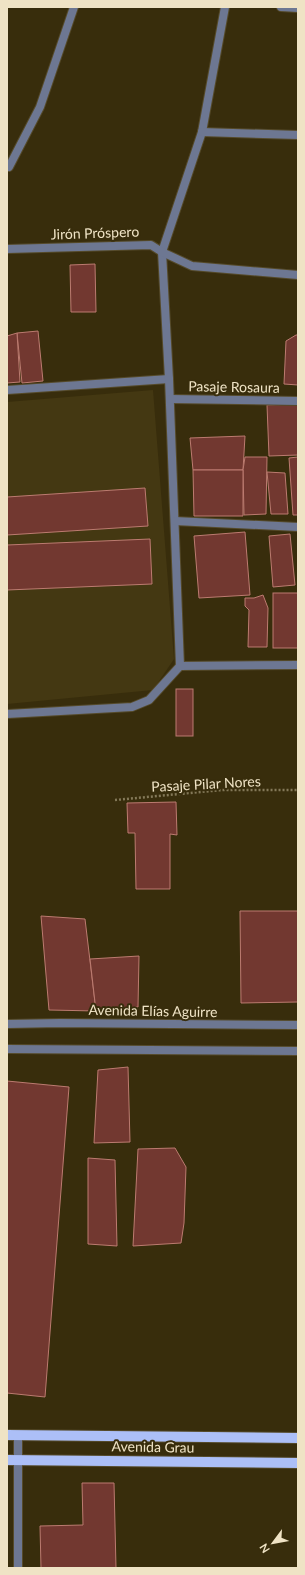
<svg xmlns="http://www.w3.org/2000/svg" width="305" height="1575" font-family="Lato,sans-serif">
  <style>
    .built { fill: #443812 }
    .building { fill: #723830; stroke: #bc7b70 }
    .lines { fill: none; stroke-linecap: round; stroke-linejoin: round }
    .lane-casing { stroke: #554a2a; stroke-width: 10 }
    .street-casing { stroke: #554a2a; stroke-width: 10 }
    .primary-casing { stroke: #554a2a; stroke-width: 12 }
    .path { stroke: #847959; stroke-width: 2.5; stroke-dasharray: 2 2; stroke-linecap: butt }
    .lane { stroke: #6d7792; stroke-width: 8 }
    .street { stroke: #6d7792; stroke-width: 8 }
    .primary { stroke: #acbff7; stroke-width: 10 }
    .labels { text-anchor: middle; stroke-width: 4; stroke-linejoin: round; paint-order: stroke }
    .street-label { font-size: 14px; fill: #efe3c5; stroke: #382d0c }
  </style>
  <rect width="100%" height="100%" fill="#382d0c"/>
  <polygon class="built" points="153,390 174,659 153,690 7,704 7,402"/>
  <g class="building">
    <polygon points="95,264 96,312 71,312 70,265"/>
    <polygon points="38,331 43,381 22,383 17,333"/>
    <polygon points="17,333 20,382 7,383 7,336"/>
    <polygon points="296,335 298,335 298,385 284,384 286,341"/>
    <polygon points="298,404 298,455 269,456 267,405"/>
    <polygon points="245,436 243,470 193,470 190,438"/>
    <polygon points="245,457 267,457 266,514 244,515 243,470"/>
    <polygon points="298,457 298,515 293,515 289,458"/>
    <polygon points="193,470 243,470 243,516 194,516"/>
    <polygon points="267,472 285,473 288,514 271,514"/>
    <polygon points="145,488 148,526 7,535 7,497"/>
    <polygon points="245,532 250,595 199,598 194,536"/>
    <polygon points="290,534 295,585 273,587 269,536"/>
    <polygon points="150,539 152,584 7,590 7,545"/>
    <rect x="273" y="593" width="25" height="55"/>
    <polygon points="263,595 268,608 267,647 248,647 249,610 245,606 245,598 254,598"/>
    <rect x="176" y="689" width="17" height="47"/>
    <polygon points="176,802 177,835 170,834 170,889 136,889 135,833 128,833 127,803"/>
    <polygon points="240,911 298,911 298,1002 241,1003"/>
    <polygon points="41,916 85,919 96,1011 49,1010"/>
    <polygon points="139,956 138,1007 96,1011 90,959"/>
    <polygon points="128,1067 130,1142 94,1143 98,1070"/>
    <polygon points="7,1081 69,1087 45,1397 7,1393"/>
    <polygon points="175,1148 186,1167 184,1223 181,1243 133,1246 138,1149"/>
    <polygon points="88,1158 115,1160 117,1246 88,1244"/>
    <polygon points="82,1483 114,1483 116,1568 41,1568 40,1526 83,1525"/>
  </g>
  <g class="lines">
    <g class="lane-casing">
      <g id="lane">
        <polyline points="7,390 169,379"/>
        <polyline points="7,714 132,707 149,700 180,666"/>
      </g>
    </g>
    <g class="street-casing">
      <g id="street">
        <polyline points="225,7 202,132 162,252 169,379 180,666 298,665"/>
        <polyline points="281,7 298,8"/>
        <polyline points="202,132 298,135"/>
        <polyline points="9,167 40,107 74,7"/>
        <polyline points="7,249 151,245 162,252 192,266 298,275"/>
        <polyline points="170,399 298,401"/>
        <polyline points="175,521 298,527"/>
        <polyline points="7,1024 60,1023 298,1025"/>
        <polyline points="7,1049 298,1051"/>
        <polyline points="18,1435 18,1568"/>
      </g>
    </g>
    <g class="primary-casing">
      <g id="primary">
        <polyline points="7,1435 298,1438"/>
        <polyline points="7,1460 298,1463"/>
      </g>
    </g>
    <polyline class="path" points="115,800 222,790 298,790"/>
    <use href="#lane" class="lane"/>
    <use href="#street" class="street"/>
    <use href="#primary" class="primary"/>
  </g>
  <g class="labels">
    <g class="street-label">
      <text transform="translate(95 233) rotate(-2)" y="5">Jirón Próspero</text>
      <text transform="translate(234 387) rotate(1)" y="5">Pasaje Rosaura</text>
      <text transform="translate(206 784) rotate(-3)" y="5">Pasaje Pilar Nores</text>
      <text transform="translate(153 1011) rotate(1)" y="5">Avenida Elías Aguirre</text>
      <text transform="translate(153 1447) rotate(1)" y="5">Avenida Grau</text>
    </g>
  </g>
  <rect width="305" height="1575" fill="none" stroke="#efe3c5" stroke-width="16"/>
  <g transform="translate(273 1543) rotate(238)" stroke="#382d0c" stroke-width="3" paint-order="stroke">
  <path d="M0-3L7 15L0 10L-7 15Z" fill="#efe3c5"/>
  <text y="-6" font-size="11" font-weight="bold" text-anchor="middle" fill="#efe3c5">N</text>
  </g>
</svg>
